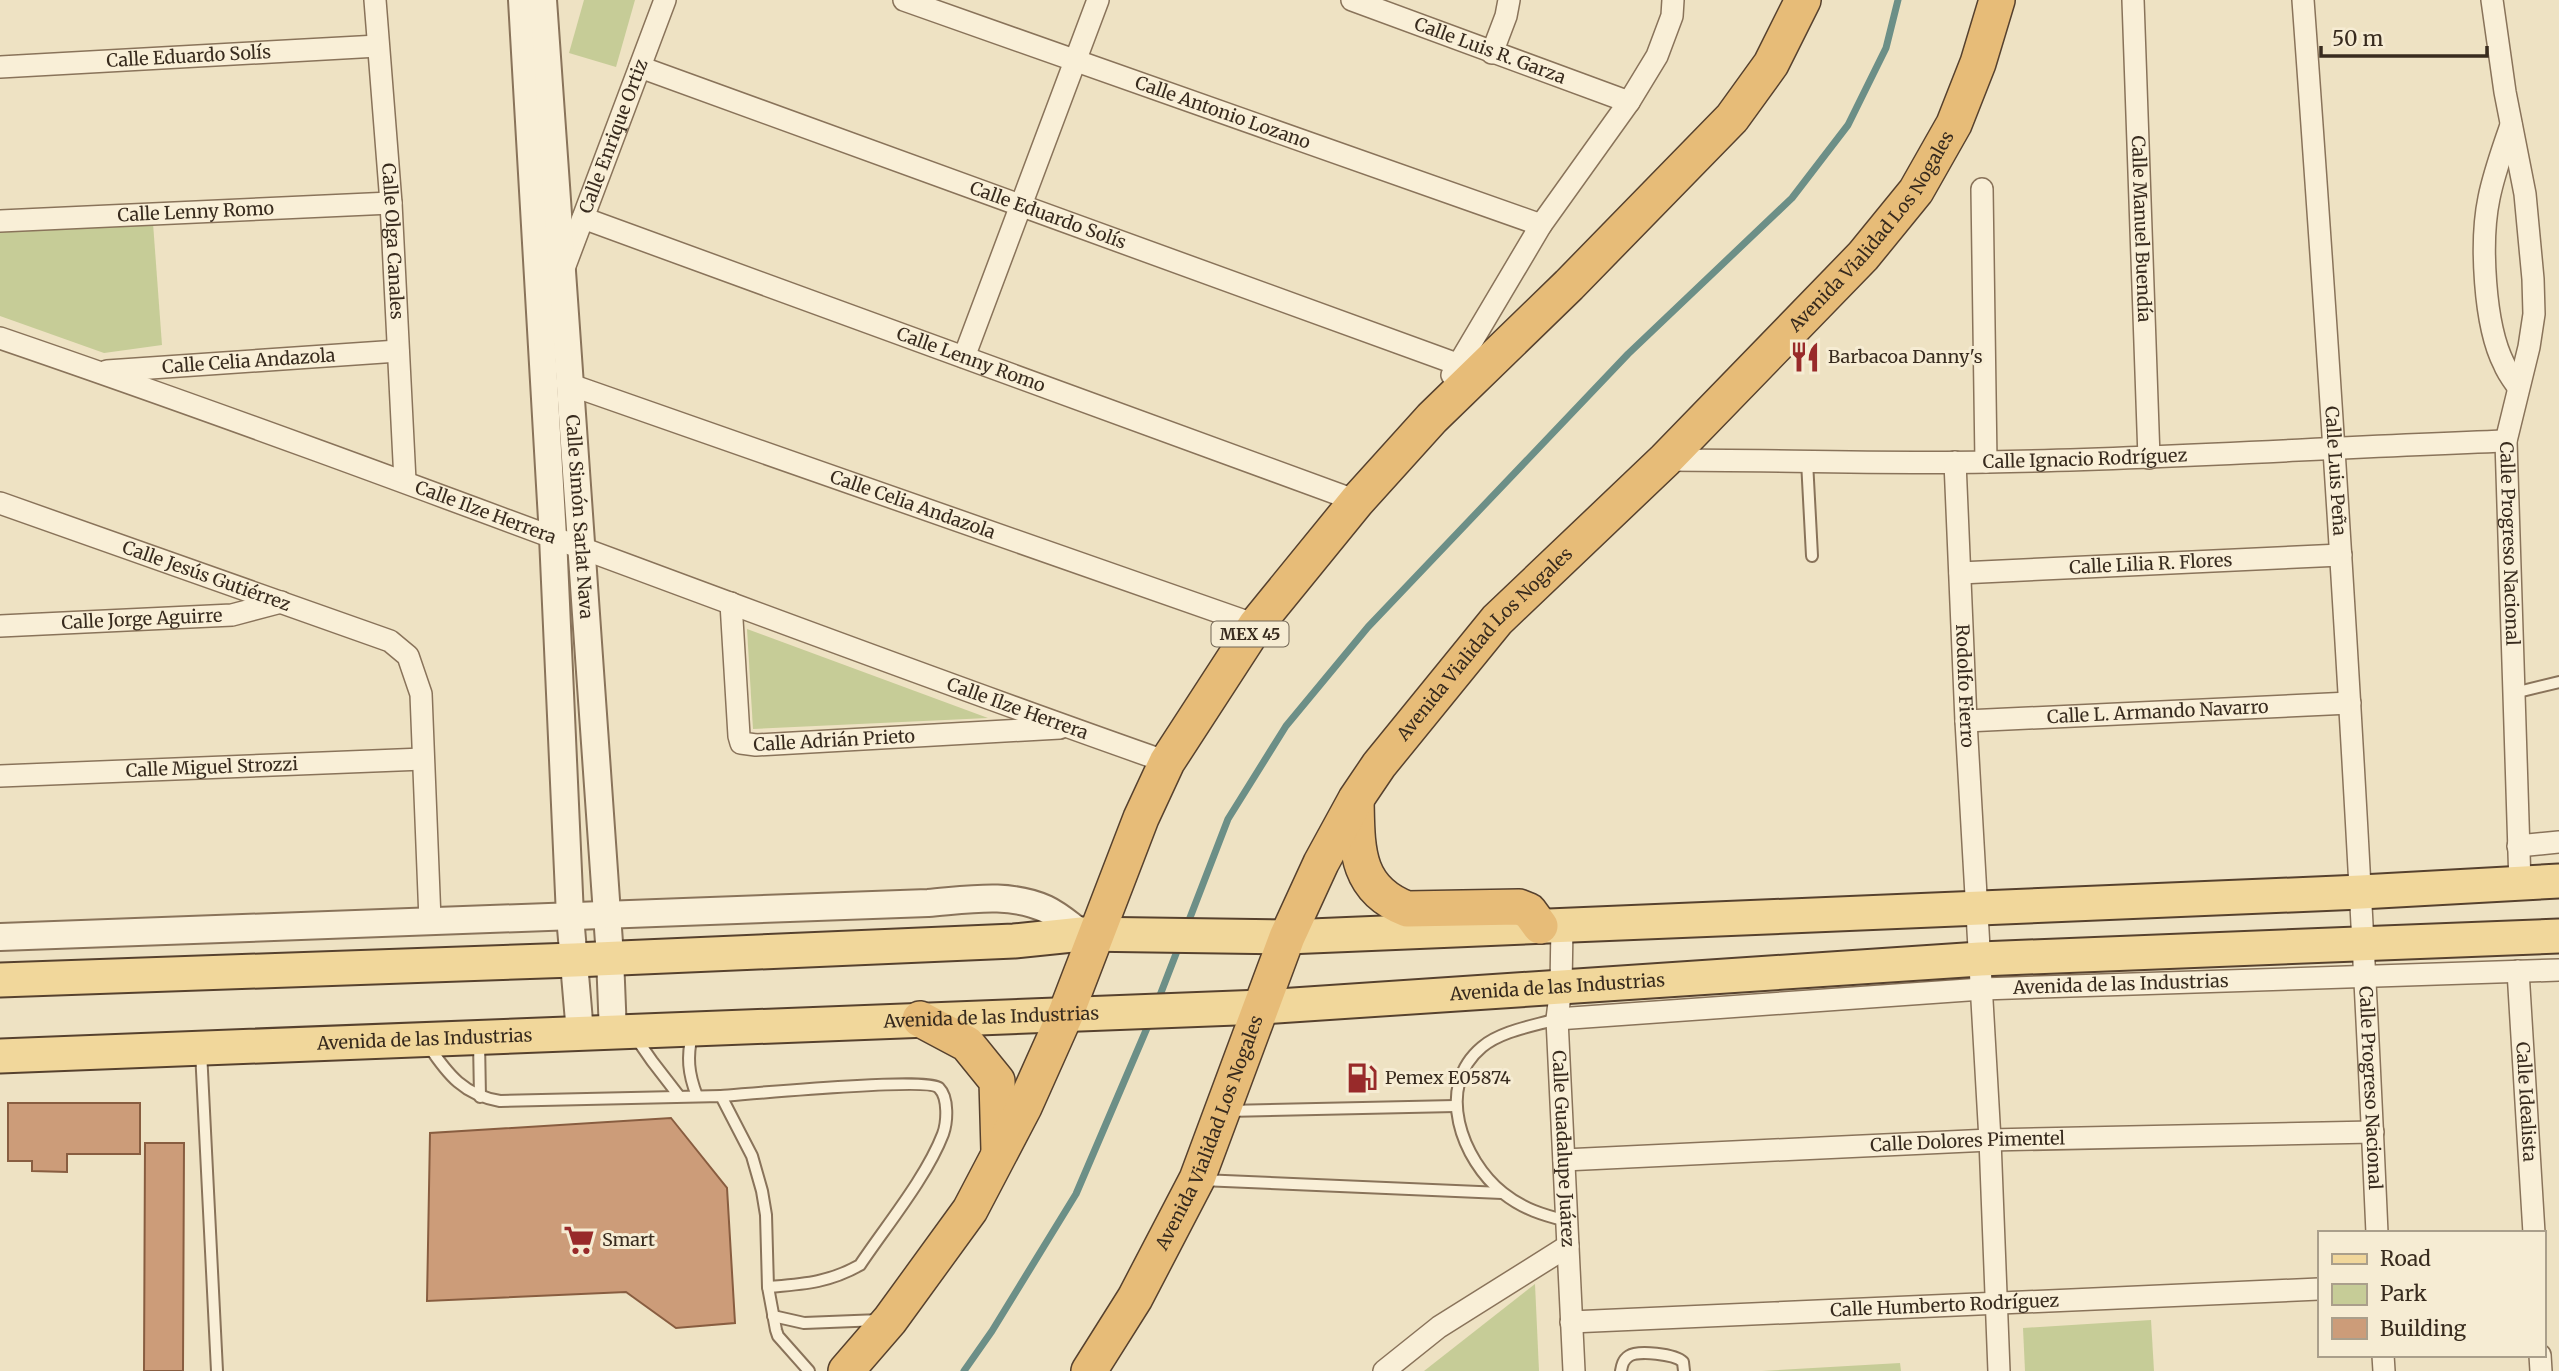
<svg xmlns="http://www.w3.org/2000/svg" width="2559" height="1371" font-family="Merriweather,serif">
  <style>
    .green { fill: #c6cc97 }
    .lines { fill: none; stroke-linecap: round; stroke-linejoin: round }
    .stream { stroke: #6c8f87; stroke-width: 7 }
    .building { fill: #cc9c79; stroke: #885d40; stroke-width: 2 }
    .service-casing { stroke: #89735a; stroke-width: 14 }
    .minor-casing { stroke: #89735a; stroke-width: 24 }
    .tertiary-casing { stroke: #89735a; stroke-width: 30 }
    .primary-casing { stroke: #56412e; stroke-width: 37 }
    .trunk-casing { stroke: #56412e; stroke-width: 38 }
    .service { stroke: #f9efd7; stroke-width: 10 }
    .minor { stroke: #f9efd7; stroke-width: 21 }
    .tertiary { stroke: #f9efd7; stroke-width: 26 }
    .primary { stroke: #f1d79b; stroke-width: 33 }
    .trunk { stroke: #e7bc78; stroke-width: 35 }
    .labels { text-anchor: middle; stroke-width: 6; stroke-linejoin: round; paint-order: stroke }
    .shield { fill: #f6ecd3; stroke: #716554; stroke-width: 2 }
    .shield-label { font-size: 16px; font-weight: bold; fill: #382b1e }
    .street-label { font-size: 18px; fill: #382b1e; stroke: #f6ecd3 }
    .poi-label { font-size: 18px; fill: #382b1e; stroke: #f6ecd3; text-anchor: start }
  </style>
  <rect width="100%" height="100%" fill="#eee2c3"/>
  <g class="green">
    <polygon points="584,0 635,0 616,67 569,53"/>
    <polygon points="153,223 162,345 104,353 0,316 0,231"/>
    <polygon points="747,629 988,718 753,729"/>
    <polygon points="1535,1284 1539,1371 1424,1371"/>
    <polygon points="2151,1320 2154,1371 2025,1371 2023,1328"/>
    <polygon points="1900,1363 1901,1371 1762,1371"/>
  </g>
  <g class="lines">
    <g class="stream">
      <polyline points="1186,928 1228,819 1286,726 1368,627 1628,354 1792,198 1848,125 1886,48 1898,0"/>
      <polyline points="1157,1003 1179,946"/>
      <polyline points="964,1371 992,1331 1076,1194 1150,1021"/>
    </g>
  </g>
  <g class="building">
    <polygon points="8,1103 140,1103 140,1154 67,1154 67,1172 32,1171 32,1161 8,1161"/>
    <polygon points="671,1118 727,1188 735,1323 676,1328 626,1292 427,1301 430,1133"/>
    <polygon points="145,1143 184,1143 183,1371 144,1371"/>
  </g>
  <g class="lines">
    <g class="service-casing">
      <g id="service">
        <polyline points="1807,461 1812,556"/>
        <polyline points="2514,693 2559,682"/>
        <path d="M1557,1019C1533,1026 1501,1031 1482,1047C1434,1087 1462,1160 1503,1193C1523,1209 1543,1215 1567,1221"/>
        <path d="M692,1034C687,1057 688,1073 697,1096"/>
        <polyline points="636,1038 652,1061 679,1096"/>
        <polyline points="479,1041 480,1097"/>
        <path d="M428,1045C448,1075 464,1095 500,1101L721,1096L752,1156L762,1191L766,1215L768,1287L776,1330L778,1336L809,1371"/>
        <polyline points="201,1051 217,1371"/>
        <path d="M721,1096C749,1094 927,1077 939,1088C949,1098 947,1123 943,1134C926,1178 886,1226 860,1265C828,1283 803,1284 768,1287"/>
        <polyline points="1227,1111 1455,1106"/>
        <polyline points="1201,1180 1502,1193"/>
        <polyline points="773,1316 804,1323 880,1320"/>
        <path d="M1621,1371C1622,1365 1623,1360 1629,1356C1638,1350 1675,1354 1683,1362L1684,1371"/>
      </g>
    </g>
    <g class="minor-casing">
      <g id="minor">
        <path id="s1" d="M375,0L391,203L405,481"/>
        <path id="s2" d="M904,0L1541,225"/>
        <path id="s3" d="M1352,0L1629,102"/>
        <path id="s4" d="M2133,0L2149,458"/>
        <path id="s5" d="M2303,0C2333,411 2359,821 2377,1233"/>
        <path id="s6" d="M2492,0L2505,92L2525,194L2533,279L2534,314L2529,347L2506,441L2520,884"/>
        <polyline points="1492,53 1506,16 1509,0"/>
        <path id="s7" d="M0,67L378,46"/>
        <path id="s8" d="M640,67L1457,364"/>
        <path d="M2511,125C2503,149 2494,173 2489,198C2480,241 2484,325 2504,364C2507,372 2513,380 2518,387"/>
        <polyline points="1982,189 1986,462"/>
        <path id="s9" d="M583,218L1357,501"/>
        <path id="s10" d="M0,221L391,203"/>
        <path id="s11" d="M563,271L665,0"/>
        <path id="s12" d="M0,338C392,472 776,625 1167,762"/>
        <polyline points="964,357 1098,0"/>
        <path id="s13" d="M107,371L398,351"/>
        <polyline points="1452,375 1541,225 1629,102 1657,56 1672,16 1673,0"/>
        <path id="s14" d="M571,385L1256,625"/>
        <path id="s15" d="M1665,460C1772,460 1880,464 1988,462C2161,459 2333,447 2506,441"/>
        <path id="s16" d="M1955,462L1966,721L1990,1140L1999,1371"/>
        <path id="s17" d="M0,503L390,641L408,656L421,694L430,920"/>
        <path id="s18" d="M1960,573L2341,555"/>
        <path id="s19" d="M731,603L739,736L741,743L756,745L1060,728"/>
        <path id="s20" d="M0,626L232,615L281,602"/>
        <path id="s21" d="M1966,721L2350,703"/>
        <path id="s22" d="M0,776L423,759"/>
        <polyline points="2518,846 2559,842"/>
        <path id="s23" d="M1562,925L1561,987L1557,1019L1574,1371"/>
        <path id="s24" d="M2518,971L2534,1233"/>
        <path id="s25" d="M1557,1019L1982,989L2559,970"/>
        <path id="s26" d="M1564,1160L1990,1140L2373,1132"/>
        <path id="s27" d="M1571,1322L2319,1289"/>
        <polyline points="2383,1355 2384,1371"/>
        <polyline points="2540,1355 2541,1371"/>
        <polyline points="1384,1371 1439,1327 1568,1246"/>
      </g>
    </g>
    <g class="tertiary-casing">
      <g id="tertiary">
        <polyline points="522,0 553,537 570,916 580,1033"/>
        <path id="s28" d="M543,0L610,957L613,1033"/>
        <path d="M0,937L928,903C967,900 1009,892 1046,909C1059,915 1071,926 1082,934"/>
      </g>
    </g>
    <g class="primary-casing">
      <g id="primary">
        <polyline points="0,980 574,960 1014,941 1082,934 1287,937 1455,930 2361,892 2559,881"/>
        <path id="s29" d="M0,1056L1262,1007L1980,959L2559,936"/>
      </g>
    </g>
    <g class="trunk-casing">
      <g id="trunk">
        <path d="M1356,800C1357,848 1355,889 1407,909L1519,907L1529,911L1540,926"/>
        <polyline points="920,1019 967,1044 997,1081 999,1151"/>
        <polyline points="846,1371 890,1320 970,1210 1024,1107 1066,1013 1141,818 1167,762 1256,625 1357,501 1432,418 1569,285 1732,118 1771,64 1803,0"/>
        <path id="s30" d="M1089,1371L1135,1298L1197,1179L1287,937L1321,863L1356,799L1379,765L1497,620L1665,460L1863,256L1916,191L1954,124L1978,63L1997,0"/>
      </g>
    </g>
    <use href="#service" class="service"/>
    <use href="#minor" class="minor"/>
    <use href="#tertiary" class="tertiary"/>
    <use href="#primary" class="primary"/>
    <use href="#trunk" class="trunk"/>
  </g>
  <defs>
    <g id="restaurant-bare" transform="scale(2.415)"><path d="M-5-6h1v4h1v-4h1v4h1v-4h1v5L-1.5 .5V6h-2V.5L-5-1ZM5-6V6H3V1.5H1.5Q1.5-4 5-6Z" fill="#982a2a" stroke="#f6ecd3" stroke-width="2.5" paint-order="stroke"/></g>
    <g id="fuel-bare" transform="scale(2.415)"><path d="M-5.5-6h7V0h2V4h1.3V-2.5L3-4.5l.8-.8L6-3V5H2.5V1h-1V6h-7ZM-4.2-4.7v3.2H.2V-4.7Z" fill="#982a2a" stroke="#f6ecd3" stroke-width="2.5" paint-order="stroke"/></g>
    <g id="supermarket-bare" transform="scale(2.415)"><path d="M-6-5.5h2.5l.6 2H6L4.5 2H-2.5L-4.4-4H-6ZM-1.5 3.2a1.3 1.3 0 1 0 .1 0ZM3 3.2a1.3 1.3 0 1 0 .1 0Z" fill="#982a2a" stroke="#f6ecd3" stroke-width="2.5" paint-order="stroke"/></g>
  </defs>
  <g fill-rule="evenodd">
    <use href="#restaurant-bare" x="1805" y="357"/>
    <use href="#fuel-bare" x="1362" y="1078"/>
    <use href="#supermarket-bare" x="579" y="1240"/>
  </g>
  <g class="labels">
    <rect class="shield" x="1211.5" y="621.5" width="77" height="25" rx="5"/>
    <g class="shield-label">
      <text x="1250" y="640">MEX 45</text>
    </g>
    <g class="street-label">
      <text dy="6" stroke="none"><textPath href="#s3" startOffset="147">Calle Luis R. Garza</textPath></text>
      <text dy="6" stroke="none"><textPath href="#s7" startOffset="189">Calle Eduardo Solís</textPath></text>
      <text dy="6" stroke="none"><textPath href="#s2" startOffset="338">Calle Antonio Lozano</textPath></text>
      <text dy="6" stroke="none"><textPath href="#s11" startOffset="144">Calle Enrique Ortiz</textPath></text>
      <text dy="6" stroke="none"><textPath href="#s10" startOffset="196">Calle Lenny Romo</textPath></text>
      <text dy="6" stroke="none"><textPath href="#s8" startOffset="434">Calle Eduardo Solís</textPath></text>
      <text dy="6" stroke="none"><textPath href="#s4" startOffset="229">Calle Manuel Buendía</textPath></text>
      <text dy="6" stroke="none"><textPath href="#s30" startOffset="1402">Avenida Vialidad Los Nogales</textPath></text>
      <text dy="6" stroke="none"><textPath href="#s1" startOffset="242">Calle Olga Canales</textPath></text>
      <text dy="6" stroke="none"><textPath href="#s9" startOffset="413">Calle Lenny Romo</textPath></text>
      <text dy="6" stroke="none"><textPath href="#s13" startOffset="142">Calle Celia Andazola</textPath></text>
      <text dy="6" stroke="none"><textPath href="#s15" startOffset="420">Calle Ignacio Rodríguez</textPath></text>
      <text dy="6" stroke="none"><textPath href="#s5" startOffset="472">Calle Luis Peña</textPath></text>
      <text dy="6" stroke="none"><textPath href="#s14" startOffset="362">Calle Celia Andazola</textPath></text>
      <text dy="6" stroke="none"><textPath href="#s12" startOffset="516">Calle Ilze Herrera</textPath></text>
      <text dy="6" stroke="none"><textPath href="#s28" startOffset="518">Calle Simón Sarlat Nava</textPath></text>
      <text dy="6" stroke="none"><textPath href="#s6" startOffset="550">Calle Progreso Nacional</textPath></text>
      <text dy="6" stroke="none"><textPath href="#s18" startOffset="191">Calle Lilia R. Flores</textPath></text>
      <text dy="6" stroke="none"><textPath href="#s17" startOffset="219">Calle Jesús Gutiérrez</textPath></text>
      <text dy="6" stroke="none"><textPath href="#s20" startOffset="142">Calle Jorge Aguirre</textPath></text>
      <text dy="6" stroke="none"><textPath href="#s30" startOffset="835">Avenida Vialidad Los Nogales</textPath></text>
      <text dy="6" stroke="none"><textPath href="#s16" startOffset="224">Rodolfo Fierro</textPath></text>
      <text dy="6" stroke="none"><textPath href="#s12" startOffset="1083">Calle Ilze Herrera</textPath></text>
      <text dy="6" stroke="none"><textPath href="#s21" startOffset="192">Calle L. Armando Navarro</textPath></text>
      <text dy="6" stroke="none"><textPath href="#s19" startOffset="234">Calle Adrián Prieto</textPath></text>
      <text dy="6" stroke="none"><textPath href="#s22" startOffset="212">Calle Miguel Strozzi</textPath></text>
      <text dy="6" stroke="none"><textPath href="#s25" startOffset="565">Avenida de las Industrias</textPath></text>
      <text dy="6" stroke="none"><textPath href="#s29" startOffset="1559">Avenida de las Industrias</textPath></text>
      <text dy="6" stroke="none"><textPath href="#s29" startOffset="992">Avenida de las Industrias</textPath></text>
      <text dy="6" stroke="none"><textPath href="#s29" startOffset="425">Avenida de las Industrias</textPath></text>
      <text dy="6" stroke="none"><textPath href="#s5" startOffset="1090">Calle Progreso Nacional</textPath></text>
      <text dy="6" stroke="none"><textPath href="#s24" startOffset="131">Calle Idealista</textPath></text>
      <text dy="6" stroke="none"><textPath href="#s30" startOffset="268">Avenida Vialidad Los Nogales</textPath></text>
      <text dy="6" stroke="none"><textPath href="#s26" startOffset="404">Calle Dolores Pimentel</textPath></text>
      <text dy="6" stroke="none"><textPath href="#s23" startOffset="224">Calle Guadalupe Juárez</textPath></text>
      <text dy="6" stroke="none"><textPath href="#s27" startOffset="374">Calle Humberto Rodríguez</textPath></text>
    </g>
    <g class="poi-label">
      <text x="1828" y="363">Barbacoa Danny's</text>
      <text x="1385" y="1084">Pemex E05874</text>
      <text x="602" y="1246">Smart</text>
    </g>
  </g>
  <rect x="2318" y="1231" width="228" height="126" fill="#f6ecd3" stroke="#aa9f8b" stroke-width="2"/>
  <rect x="2332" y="1254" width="35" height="10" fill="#f1d79b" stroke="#aa9f8b" stroke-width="2"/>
  <text x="2380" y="1266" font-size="21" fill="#382b1e">Road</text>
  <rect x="2332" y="1284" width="35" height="21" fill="#c6cc97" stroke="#aa9f8b" stroke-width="2"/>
  <text x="2380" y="1301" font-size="21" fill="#382b1e">Park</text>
  <rect x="2332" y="1318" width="35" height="21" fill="#cc9c79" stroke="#aa9f8b" stroke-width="2"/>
  <text x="2380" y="1336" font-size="21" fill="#382b1e">Building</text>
  <path d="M2321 46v10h166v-10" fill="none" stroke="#382b1e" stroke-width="3.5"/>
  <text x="2332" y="46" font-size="21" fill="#382b1e" stroke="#f6ecd3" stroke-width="5" paint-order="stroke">50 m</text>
</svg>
